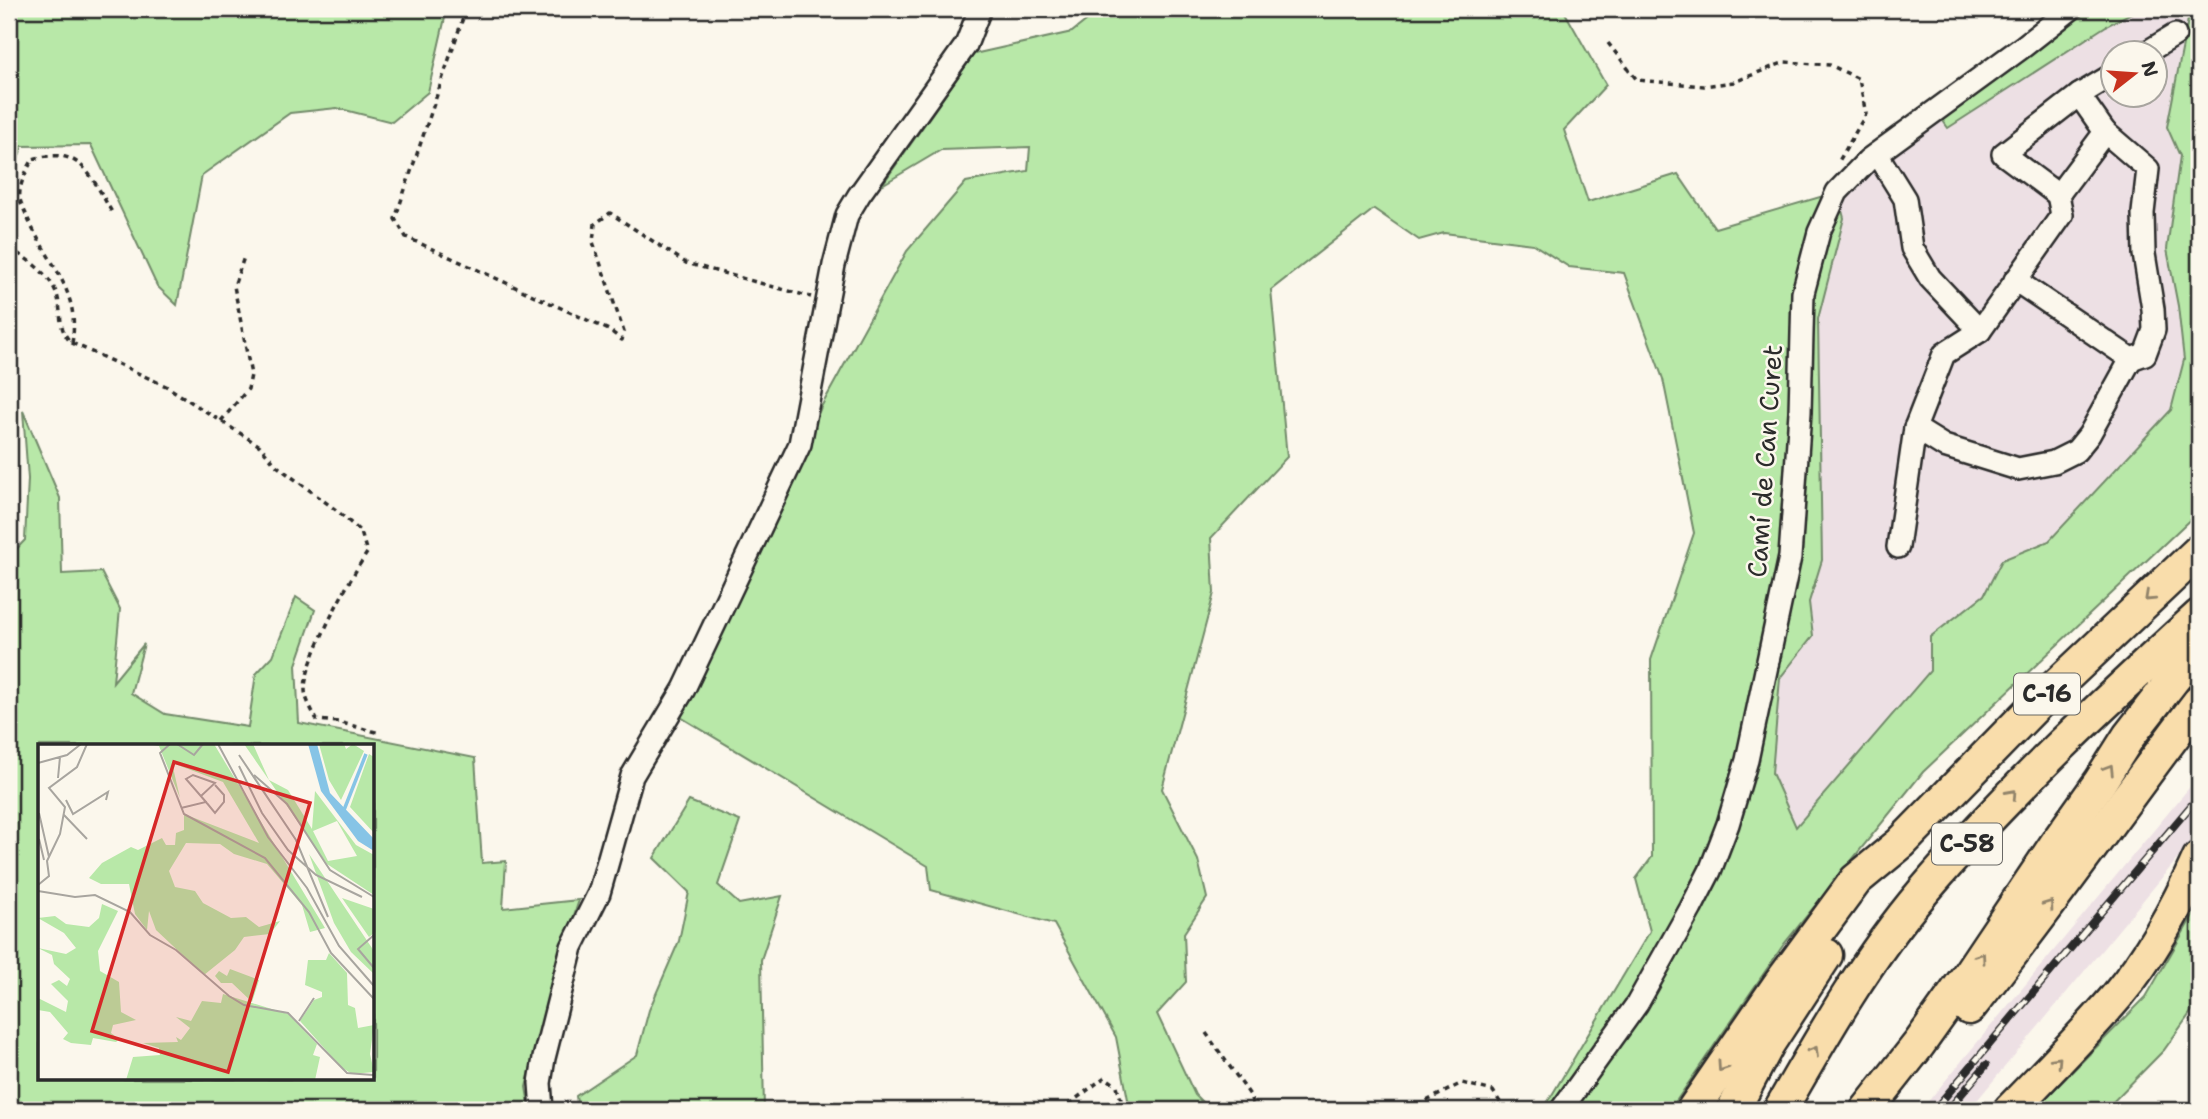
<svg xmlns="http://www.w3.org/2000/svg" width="2208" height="1119" font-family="'Shantell Sans',sans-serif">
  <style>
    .built { fill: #ede0e4; fill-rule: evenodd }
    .green { fill: #b8e8a8; stroke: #728a6a; stroke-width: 2; fill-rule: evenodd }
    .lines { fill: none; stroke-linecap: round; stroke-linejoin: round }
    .minor-casing { stroke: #2b2b2b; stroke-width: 26 }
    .highway-casing { stroke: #2b2b2b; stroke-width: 37 }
    .path { stroke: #2b2b2b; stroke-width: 3.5; stroke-dasharray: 5 5; stroke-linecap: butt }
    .minor { stroke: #fbf7ec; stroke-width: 21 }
    .highway { stroke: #f9ddab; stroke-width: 32 }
    .rail-casing { stroke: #2b2b2b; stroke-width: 8 }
    .rail { stroke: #fbf7ec; stroke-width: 5; stroke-dasharray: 16; stroke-linecap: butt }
    .oneway { stroke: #92846b }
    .labels { text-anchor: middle; stroke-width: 5; stroke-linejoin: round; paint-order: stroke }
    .shield { fill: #fbf7ec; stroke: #696865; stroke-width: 2 }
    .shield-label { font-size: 24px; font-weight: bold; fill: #2b2b2b }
    .street-label { font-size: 26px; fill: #2b2b2b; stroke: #fbf7ec }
    .inset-river { fill: none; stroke: #86c4e6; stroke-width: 3.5 }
    .inset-road { fill: none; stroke: #a8a59f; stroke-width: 2 }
    .view { fill: #d62828; fill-opacity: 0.15; stroke: #d62828; stroke-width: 3.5 }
    .inset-edge { fill: none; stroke: #2b2b2b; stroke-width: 3.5 }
  </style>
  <rect width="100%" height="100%" fill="#fbf7ec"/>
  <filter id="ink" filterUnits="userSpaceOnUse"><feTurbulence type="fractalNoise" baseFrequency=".0143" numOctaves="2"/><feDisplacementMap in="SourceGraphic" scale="14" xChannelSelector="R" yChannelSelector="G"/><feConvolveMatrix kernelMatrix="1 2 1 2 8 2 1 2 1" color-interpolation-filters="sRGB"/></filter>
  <g filter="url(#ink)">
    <g class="built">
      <path d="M2139,9H2190L2167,127L2180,156L2167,249L2178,306L2184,360L2171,410L2049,541L2002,560L1984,595L1930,637V671L1796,827L1772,773L1780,678L1813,636L1809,602L1822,560L1818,319L1844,218L1837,192L1936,111L1948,127L2106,26ZM2114,52H2156V94H2114Z"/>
      <polygon points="2199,776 2199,833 1969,1110 1921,1110"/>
    </g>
    <g class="green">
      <polygon points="9,9 447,9 428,92 392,122 337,108 290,113 202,175 177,305 157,286 91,145 22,146 9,191"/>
      <polygon points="1101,9 1563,9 1606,85 1564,130 1588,202 1678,174 1715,228 1837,192 1844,218 1818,319 1822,560 1809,602 1813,636 1780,678 1772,773 1796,827 1930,671 1930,637 1984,595 2002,560 2049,541 2171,410 2184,360 2178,306 2167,249 2180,156 2167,127 2190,9 2199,9 2199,511 1923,772 1784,944 1670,1110 1543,1110 1650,931 1636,879 1652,857 1651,660 1694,533 1663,379 1624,273 1569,267 1533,244 1444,233 1419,240 1374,209 1271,290 1287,457 1211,538 1214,593 1162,789 1198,860 1207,898 1184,933 1186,982 1157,1014 1195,1095 1210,1110 1130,1110 1116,1037 1054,924 931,890 928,866 679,716 766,538 821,407 907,251 966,182 1028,171 1030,147 941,150 882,185 974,54 1072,32"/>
      <polygon points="2065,9 2139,9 2106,26 1948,128 1936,111"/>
      <path d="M23,411L60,498L62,574L101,572L120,609L113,682L144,644L131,693L165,714L248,727L256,674L273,656L296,597L315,610L296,665L299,723L475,758L482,863L506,861L503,908L579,900L552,982L526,1087L530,1110H9V557L25,540L28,479ZM40,746H373V1079H40Z"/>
      <polygon points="689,801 740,821 718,885 739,904 782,896 761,960 764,1110 578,1110 576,1096 637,1055 649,1010 679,941 689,892 654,858"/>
      <polygon points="2199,905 2199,1001 2164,1050 2105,1110 2034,1110 2146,997"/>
    </g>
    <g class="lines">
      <g class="minor-casing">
        <g id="minor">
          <polyline points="2147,52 2175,35"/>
          <polyline points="2105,132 2079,95 2114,74"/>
          <polyline points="1877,154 1905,199 1912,248 1930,278 1980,331 2062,215 2058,195 2105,132 2148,169 2143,213 2144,254 2153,309 2154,330 2145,354 2131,359 2015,280"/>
          <polyline points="2058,195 2003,154 2079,95"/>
          <polyline points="1980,331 1944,354 1915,428 1944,446 2018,469 2054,462 2076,451 2089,435 2131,359"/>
          <polyline points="1898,547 1915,428"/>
          <polyline points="542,1110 540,1083 544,1058 572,947 599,893 632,776 684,689 800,444 834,265 847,215 859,195 966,45 980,9"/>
          <polyline points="1561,1110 1637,1004 1691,908 1710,871 1728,824 1747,760 1790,557 1800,412 1803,293 1819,232 1837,192 1868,160 2024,46 2071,9"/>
        </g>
      </g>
      <g class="highway-casing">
        <g id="highway">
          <path d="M1969,1008C2049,909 2122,803 2199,702"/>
          <polyline points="1693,1110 1778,986 1856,880 1901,843 2037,704 2199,551"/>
          <polyline points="1733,1110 1768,1044 1826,955"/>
          <path d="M1780,1110C1823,1035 1866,959 1922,893C2007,793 2103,704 2199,616"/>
          <polyline points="1867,1110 1919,1044 1966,978 2058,841 2100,782 2129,736 2199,646"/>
          <path d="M2010,1110C2046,1073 2083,1036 2117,996C2151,955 2178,906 2199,858"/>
        </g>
      </g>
      <g class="path">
        <polyline points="466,9 395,219 406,237 609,330 622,340 624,332 593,242 595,224 610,213 686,263 811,297"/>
        <polyline points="1608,43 1637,80 1704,86 1734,82 1785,62 1830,65 1859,79 1866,114 1839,161"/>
        <path d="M9,248C26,258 46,271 55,290C64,308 55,328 72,343L166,386L260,446L277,466L336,510L361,532L367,553C350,578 304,661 305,690C305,699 313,712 317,720L338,722L380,733"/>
        <path d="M72,343C81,290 47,262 28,219C26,213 21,205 20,199C18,185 27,170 33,159C82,145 91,177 113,214"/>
        <polyline points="221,421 248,389 251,375 234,286 244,257"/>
        <polyline points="1206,1033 1250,1095 1254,1110"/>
        <polyline points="876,1110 879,1110"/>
        <polyline points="1061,1110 1105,1077 1117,1086 1124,1110"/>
        <polyline points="1409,1110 1462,1083 1493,1091 1505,1110"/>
      </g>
      <use href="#minor" class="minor"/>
      <use href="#highway" class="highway"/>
      <g class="rail-casing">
        <g id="rail">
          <polyline points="1934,1110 2199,796"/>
          <polyline points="1948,1110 1986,1065"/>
        </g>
      </g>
      <use href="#rail" class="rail"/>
    </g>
    <defs><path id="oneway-chevron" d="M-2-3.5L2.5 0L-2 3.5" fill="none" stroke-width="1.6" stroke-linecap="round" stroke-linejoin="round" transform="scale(1.75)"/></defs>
    <g class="oneway">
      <use href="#oneway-chevron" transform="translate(2149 597) rotate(137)"/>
      <use href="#oneway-chevron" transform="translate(2109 769) rotate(-58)"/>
      <use href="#oneway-chevron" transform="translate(2012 794) rotate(-48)"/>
      <use href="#oneway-chevron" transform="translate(2049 905) rotate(-54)"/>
      <use href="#oneway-chevron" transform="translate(1981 957) rotate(-55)"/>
      <use href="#oneway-chevron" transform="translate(1814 1051) rotate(-59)"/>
      <use href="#oneway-chevron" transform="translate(2057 1061) rotate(-47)"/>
      <use href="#oneway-chevron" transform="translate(1722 1067) rotate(124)"/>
    </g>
  </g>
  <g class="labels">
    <g class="shield">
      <rect x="2014" y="673.5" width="66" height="41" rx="5"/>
      <rect x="1932" y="823.5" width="70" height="41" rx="5"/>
    </g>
    <g class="shield-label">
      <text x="2047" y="702">C-16</text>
      <text x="1967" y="852">C-58</text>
    </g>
    <g class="street-label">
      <text transform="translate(1765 461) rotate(-86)" y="9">Camí de Can Curet</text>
    </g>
  </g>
  <g transform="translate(38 744)">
    <rect width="336" height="336" fill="#fbf7ec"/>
    <path d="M109,0H176L287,184L272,188L264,161L229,120L196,110L182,100L148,99L131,127L137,143L157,147L165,159L193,174L208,173L221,183L242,177L232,190L206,193L197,206L166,231L118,186L111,167L109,186L97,170L91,140H63L51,134L64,119L93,103L100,106L124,94L128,101H137L138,89L146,86V70L221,99L185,38L134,19L142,54L121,2ZM206,0H215L231,36L250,46L274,85L277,47L318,101L336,111V151L289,120ZM299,77L319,112L290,117L275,87ZM281,0H306L308,5L315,0L326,7L303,56L291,36ZM331,10L336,13V89L312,63ZM271,110L336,207V230L313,208L296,179ZM304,154L336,165V189L331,193ZM64,160L80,167L60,207L62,227L81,238L83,268L98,276L75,281L73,289L81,295L78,298L55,294L53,301L33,299L25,295L30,289L12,268L0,266V254L28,268L30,257L13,240L21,236L29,242L32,235L16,220L14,211L0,204L28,210L38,204L26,189L0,174L17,172L28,180L51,183L61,174ZM291,209L309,229L310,261L317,264L320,284L336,281L332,310L336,328L314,330L303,323L262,277L276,256L284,253V248L267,241L270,216H288ZM192,225L221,236L214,258L194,239H183L177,232L181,227L189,232ZM185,250L250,270L279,300L275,311L282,313L277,336H88L95,313L122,311L121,304L105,299L140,298L138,293L143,296L152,284L138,273L153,277L164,257L183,259Z" fill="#b8e8a8" fill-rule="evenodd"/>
    <path d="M270,0H279L292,49L336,95V107L320,97L283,47Z" fill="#86c4e6"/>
    <path class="inset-river" d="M306,66L328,10"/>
    <path class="inset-road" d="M132,0L122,9L146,70L227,114L271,168L293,209L336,255M139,0L156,11L165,0M180,0L230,93L269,144L301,202L336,242M201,11L258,96L290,173M0,19L29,11L43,0M201,22L224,69L250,106L278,131L324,153M216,31L249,60L292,126L336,153M20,34L22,13M28,56L35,70L70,48L68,56M168,58L177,69L186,58V51L177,41M143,64L168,58L148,35L155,31L177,39L163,52M1,69L11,113M26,71L49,95M1,95L6,116M0,141L11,132L9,117L22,90L27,63L11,44L39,23L49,0M0,147L37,153L57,151L92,168L112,191L138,206L191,252L206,261L250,269L309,329L335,331M336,191L320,205L336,224M261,277L276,254"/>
    <path class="view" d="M136,18L272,59L190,328L54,287Z"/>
    <rect width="336" height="336" class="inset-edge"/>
  </g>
  <rect width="2208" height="1119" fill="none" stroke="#fbf7ec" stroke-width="35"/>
  <rect x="18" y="18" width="2173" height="1084" fill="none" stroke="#2b2b2b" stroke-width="2.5" filter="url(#ink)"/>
  <g transform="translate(2134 74) rotate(73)"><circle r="33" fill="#fbf7ec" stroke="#a8a59f" stroke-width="2"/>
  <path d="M0-5L12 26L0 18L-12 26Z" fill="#c8321e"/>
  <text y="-10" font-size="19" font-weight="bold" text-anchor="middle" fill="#2b2b2b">N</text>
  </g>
</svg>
